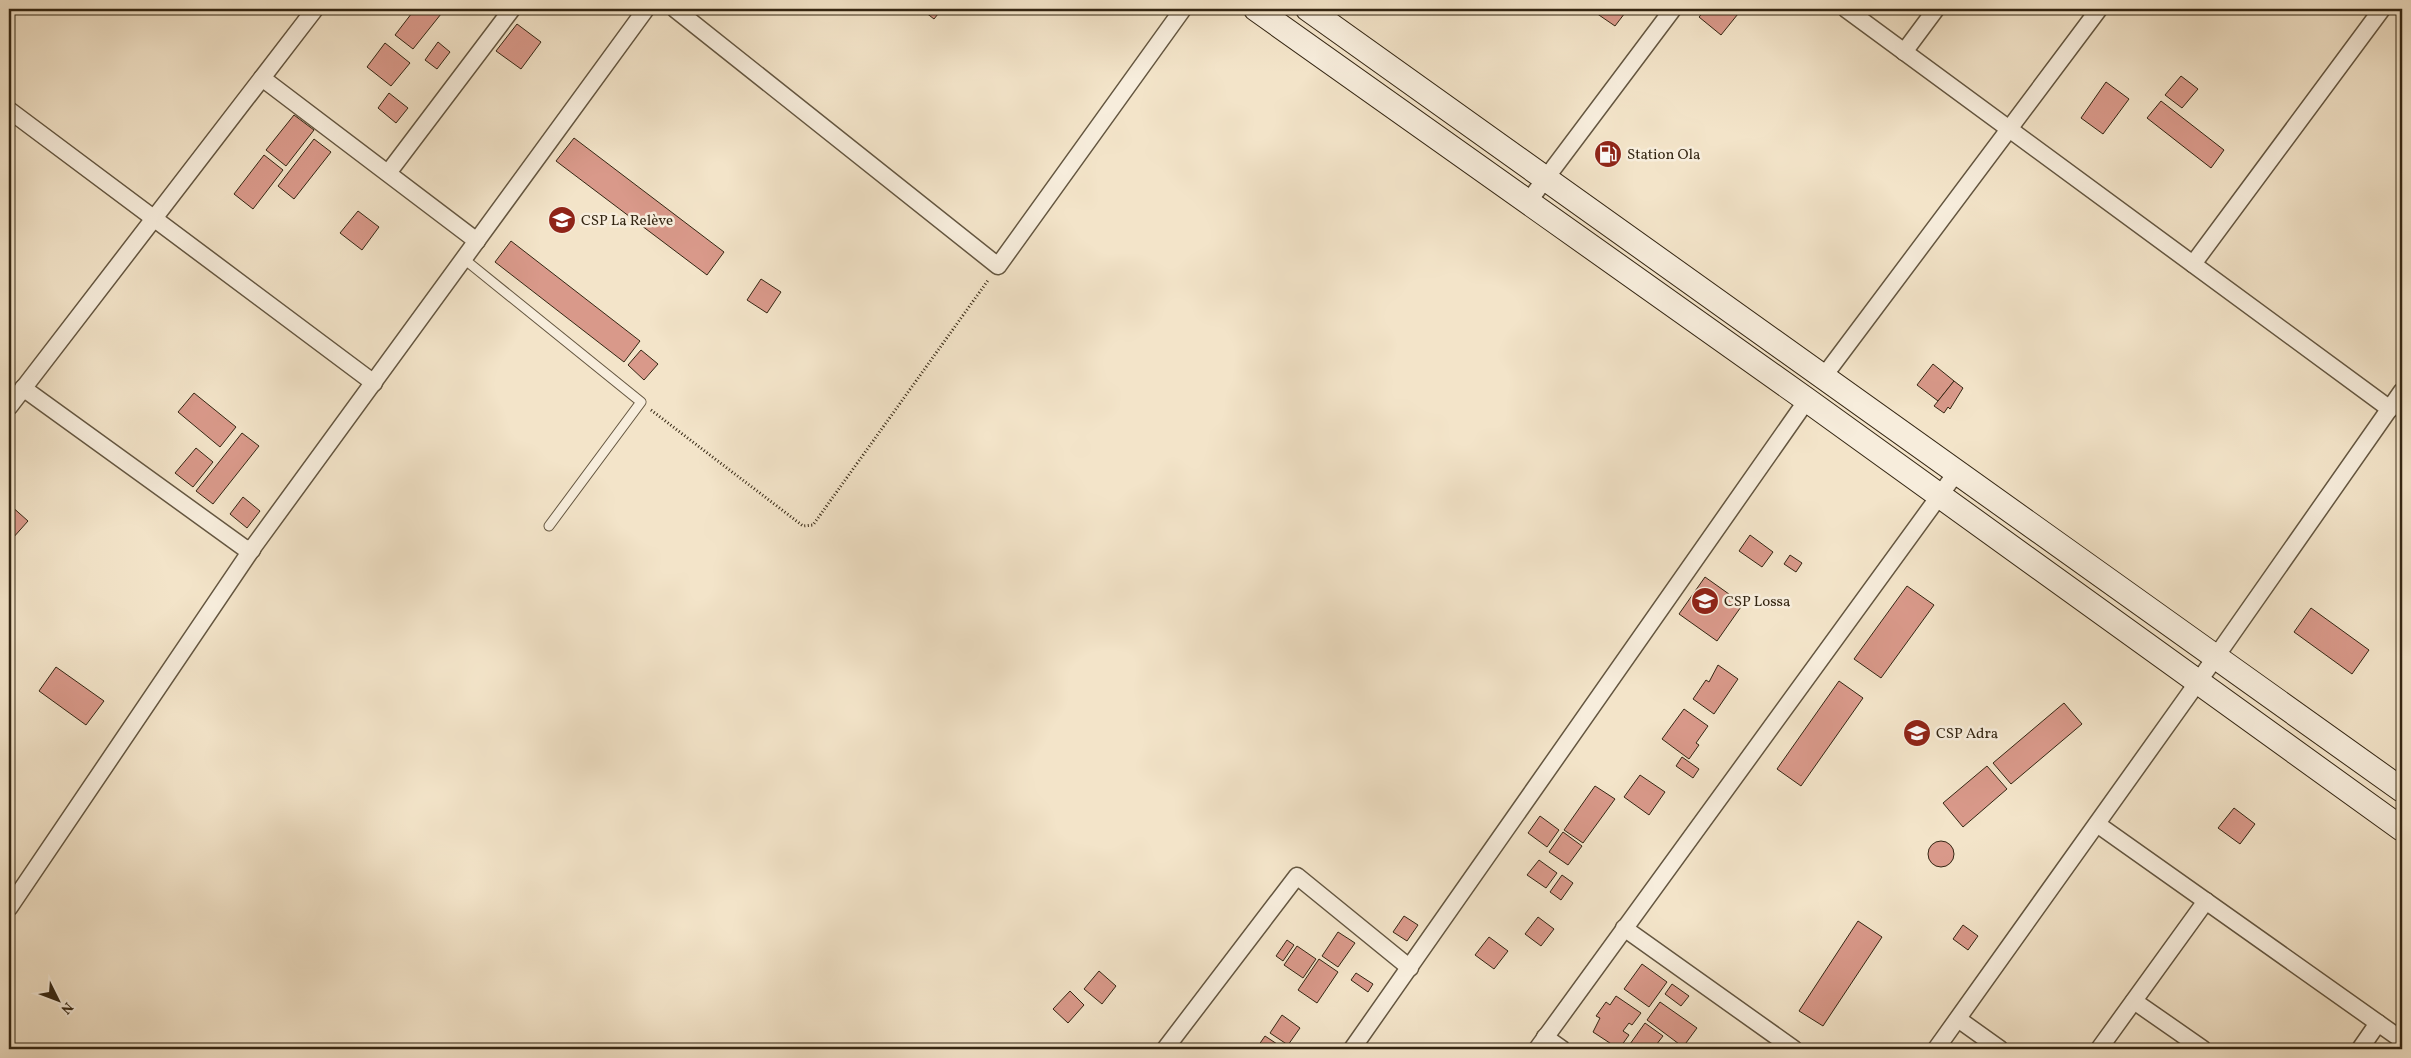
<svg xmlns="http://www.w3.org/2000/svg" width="2411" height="1058" font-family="Vollkorn,serif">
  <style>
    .building { fill: #d9998a; stroke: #342613 }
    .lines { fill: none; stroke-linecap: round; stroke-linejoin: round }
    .lane-casing { stroke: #645640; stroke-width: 11 }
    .street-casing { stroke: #645640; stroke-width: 19 }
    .secondary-casing { stroke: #342613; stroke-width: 26 }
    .path { stroke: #342613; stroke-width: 3; stroke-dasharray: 1 2.5; stroke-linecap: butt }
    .lane { stroke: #f7eddc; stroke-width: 9 }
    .street { stroke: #f7eddc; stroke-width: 16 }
    .secondary { stroke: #f7eddc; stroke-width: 24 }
    .labels { text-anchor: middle; stroke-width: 5; stroke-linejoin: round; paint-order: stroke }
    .poi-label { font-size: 15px; fill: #342613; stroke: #f7eddc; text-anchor: start }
  </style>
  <rect width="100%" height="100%" fill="#f3e4c9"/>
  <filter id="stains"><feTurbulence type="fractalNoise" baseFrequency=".004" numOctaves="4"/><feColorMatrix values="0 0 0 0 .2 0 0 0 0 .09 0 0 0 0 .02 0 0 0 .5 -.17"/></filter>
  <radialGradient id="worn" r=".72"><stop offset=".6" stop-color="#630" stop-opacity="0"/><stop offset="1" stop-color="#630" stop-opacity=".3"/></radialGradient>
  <g class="building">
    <polygon points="415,9 445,9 413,49 395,35"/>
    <polygon points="921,9 942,9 934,19"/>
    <polygon points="1599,9 1628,9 1615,26 1596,13"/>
    <polygon points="1706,9 1742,9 1721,35 1699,17"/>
    <polygon points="517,24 541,42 521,69 496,51"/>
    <polygon points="438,42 450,52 437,69 425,60"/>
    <polygon points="385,43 410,63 391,86 367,67"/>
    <polygon points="2181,76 2198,89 2182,108 2165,95"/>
    <polygon points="2106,82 2129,99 2103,134 2081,118"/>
    <polygon points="389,93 408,108 396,123 378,108"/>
    <polygon points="2161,101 2224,150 2211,168 2147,118"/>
    <polygon points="294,115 314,130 286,166 266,150"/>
    <polygon points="574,138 724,252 707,275 556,161"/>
    <polygon points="314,139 331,152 294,199 278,186"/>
    <polygon points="264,155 283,170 253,209 234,194"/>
    <polygon points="358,211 379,227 362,250 340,233"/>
    <polygon points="511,241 640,341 624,362 495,262"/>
    <polygon points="761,279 781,292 767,313 747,300"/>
    <polygon points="641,350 658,364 644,380 628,365"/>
    <polygon points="1933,364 1954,381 1938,401 1917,385"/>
    <polygon points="1954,381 1963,388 1950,409 1948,407 1944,413 1934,406"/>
    <polygon points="194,393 236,427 220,447 178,412"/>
    <polygon points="242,433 259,446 213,504 196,491"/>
    <polygon points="196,448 213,462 193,487 175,473"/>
    <polygon points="243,497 260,511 247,528 230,514"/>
    <polygon points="10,505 28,521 12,539 9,537"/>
    <polygon points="1750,535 1773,552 1762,567 1739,551"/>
    <polygon points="1790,555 1802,563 1796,572 1784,564"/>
    <polygon points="1705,577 1743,604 1717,641 1679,614"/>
    <polygon points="1907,586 1934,605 1881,678 1854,659"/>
    <polygon points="2311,608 2369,650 2352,674 2294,632"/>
    <polygon points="1718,665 1738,679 1714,714 1693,699 1706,680 1709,682"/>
    <polygon points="56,667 104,701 86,725 39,691"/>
    <polygon points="1839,681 1863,698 1801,786 1777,769"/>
    <polygon points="2064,703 2082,724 2011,784 1993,763"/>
    <polygon points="1684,709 1708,726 1696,743 1699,745 1689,759 1662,739"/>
    <polygon points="1682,757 1699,769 1693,778 1676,766"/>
    <polygon points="1987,766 2007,789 1963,827 1943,803"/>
    <polygon points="1640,775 1665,792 1649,815 1624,797"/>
    <polygon points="1595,786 1615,799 1583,843 1564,830"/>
    <polygon points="2234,808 2255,824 2240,844 2218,828"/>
    <polygon points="1540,816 1559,830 1547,847 1528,833"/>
    <polygon points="1563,832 1582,846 1568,865 1549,852"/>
    <circle cx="1941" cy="854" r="13"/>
    <polygon points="1539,860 1557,873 1546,888 1527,875"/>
    <polygon points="1562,875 1573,883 1561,900 1550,892"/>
    <polygon points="1404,916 1418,925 1407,941 1393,932"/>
    <polygon points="1538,917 1554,929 1541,946 1525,934"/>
    <polygon points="1858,921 1882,937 1823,1026 1799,1011"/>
    <polygon points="1963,925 1978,936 1968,950 1953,939"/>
    <polygon points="1338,932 1355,943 1338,967 1322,956"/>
    <polygon points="1489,937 1508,951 1494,969 1475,955"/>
    <polygon points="1287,940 1294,945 1283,961 1276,956"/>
    <polygon points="1297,946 1316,959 1303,978 1284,965"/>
    <polygon points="1319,959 1338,972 1317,1003 1298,990"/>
    <polygon points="1642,964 1667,982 1649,1007 1624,989"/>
    <polygon points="1099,971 1116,986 1102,1004 1084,989"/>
    <polygon points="1356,973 1373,984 1368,992 1351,980"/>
    <polygon points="1672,984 1689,996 1681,1006 1665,994"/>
    <polygon points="1070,991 1084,1005 1068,1023 1053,1009"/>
    <polygon points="1616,996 1641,1013 1632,1025 1629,1023 1623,1031 1629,1035 1619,1049 1593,1032 1600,1018 1596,1016 1606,1002 1610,1005"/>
    <polygon points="1660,1002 1697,1028 1683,1047 1647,1020"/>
    <polygon points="1282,1015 1300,1028 1288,1045 1270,1033"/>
    <polygon points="1645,1023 1663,1036 1653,1049 1637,1049 1630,1044"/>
    <polygon points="1265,1036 1283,1048 1282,1049 1256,1049"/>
  </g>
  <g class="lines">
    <g class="lane-casing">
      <polyline id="lane" points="464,259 641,402 549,526"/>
    </g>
    <g class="street-casing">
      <g id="street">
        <polyline points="675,9 998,266 1183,9"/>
        <polyline points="1846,9 2390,409"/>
        <polyline points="1904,52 1936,9"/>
        <polyline points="262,78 477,241"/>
        <polyline points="9,110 374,383"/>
        <polyline points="388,173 512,9"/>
        <polyline points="1528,202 1673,9"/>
        <polyline points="2193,264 2382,9"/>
        <polyline points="1824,376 2099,9"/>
        <polyline points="23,388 243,547 252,550"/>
        <polyline points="9,407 315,9"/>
        <polyline points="2097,824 2402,1040"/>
        <polyline points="9,908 254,546 646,9"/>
        <polyline points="1624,928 1794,1049"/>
        <polyline points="2134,1001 2203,1049"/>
        <polyline points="1958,1019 2000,1049"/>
        <polyline points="1545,1037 1562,1049"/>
        <polyline points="1165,1049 1297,876 1410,968"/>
        <polyline points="1352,1049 1807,400"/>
        <polyline points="1537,1049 1956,473"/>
        <polyline points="1936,1049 2215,658 2402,391"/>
        <polyline points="2099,1049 2206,901"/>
        <polyline points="2360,1049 2378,1023"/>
      </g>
    </g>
    <g class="secondary-casing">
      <g id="secondary">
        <polyline points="1256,9 1807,400 2402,829"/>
        <polyline points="1308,9 2402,790"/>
      </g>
    </g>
    <polyline class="path" points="651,410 803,526 813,525 989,279"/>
    <use href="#lane" class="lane"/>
    <use href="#street" class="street"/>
    <use href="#secondary" class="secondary"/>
  </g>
  <defs>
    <g id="fuel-disc" transform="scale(1.4375)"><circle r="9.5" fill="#8f2418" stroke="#f7eddc"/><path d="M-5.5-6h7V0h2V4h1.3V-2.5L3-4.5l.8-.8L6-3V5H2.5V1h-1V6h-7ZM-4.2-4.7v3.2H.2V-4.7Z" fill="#fff"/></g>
    <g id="school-disc" transform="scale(1.4375)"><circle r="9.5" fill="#8f2418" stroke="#f7eddc"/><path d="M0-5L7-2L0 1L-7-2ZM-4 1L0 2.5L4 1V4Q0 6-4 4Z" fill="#fff"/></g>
  </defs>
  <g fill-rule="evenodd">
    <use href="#fuel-disc" x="1608" y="154"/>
    <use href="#school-disc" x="562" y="220"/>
    <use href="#school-disc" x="1705" y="601"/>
    <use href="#school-disc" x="1917" y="733"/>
  </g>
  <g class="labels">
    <g class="poi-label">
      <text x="1627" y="159">Station Ola</text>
      <text x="581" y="225">CSP La Relève</text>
      <text x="1724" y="606">CSP Lossa</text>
      <text x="1936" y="738">CSP Adra</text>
    </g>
  </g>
  <rect width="2411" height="1058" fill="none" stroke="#f3e4c9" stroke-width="30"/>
  <rect x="10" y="10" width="2391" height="1038" fill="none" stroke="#342613" stroke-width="2.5"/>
  <rect x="15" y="15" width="2381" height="1028" fill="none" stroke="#342613"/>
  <g transform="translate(58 1000) rotate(132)" stroke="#f7eddc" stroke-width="4" paint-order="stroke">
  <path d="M0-4L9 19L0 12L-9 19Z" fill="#342613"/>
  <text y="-8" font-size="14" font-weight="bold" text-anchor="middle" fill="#342613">N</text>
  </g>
  <rect width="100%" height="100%" filter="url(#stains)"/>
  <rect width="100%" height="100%" fill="url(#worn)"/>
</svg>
